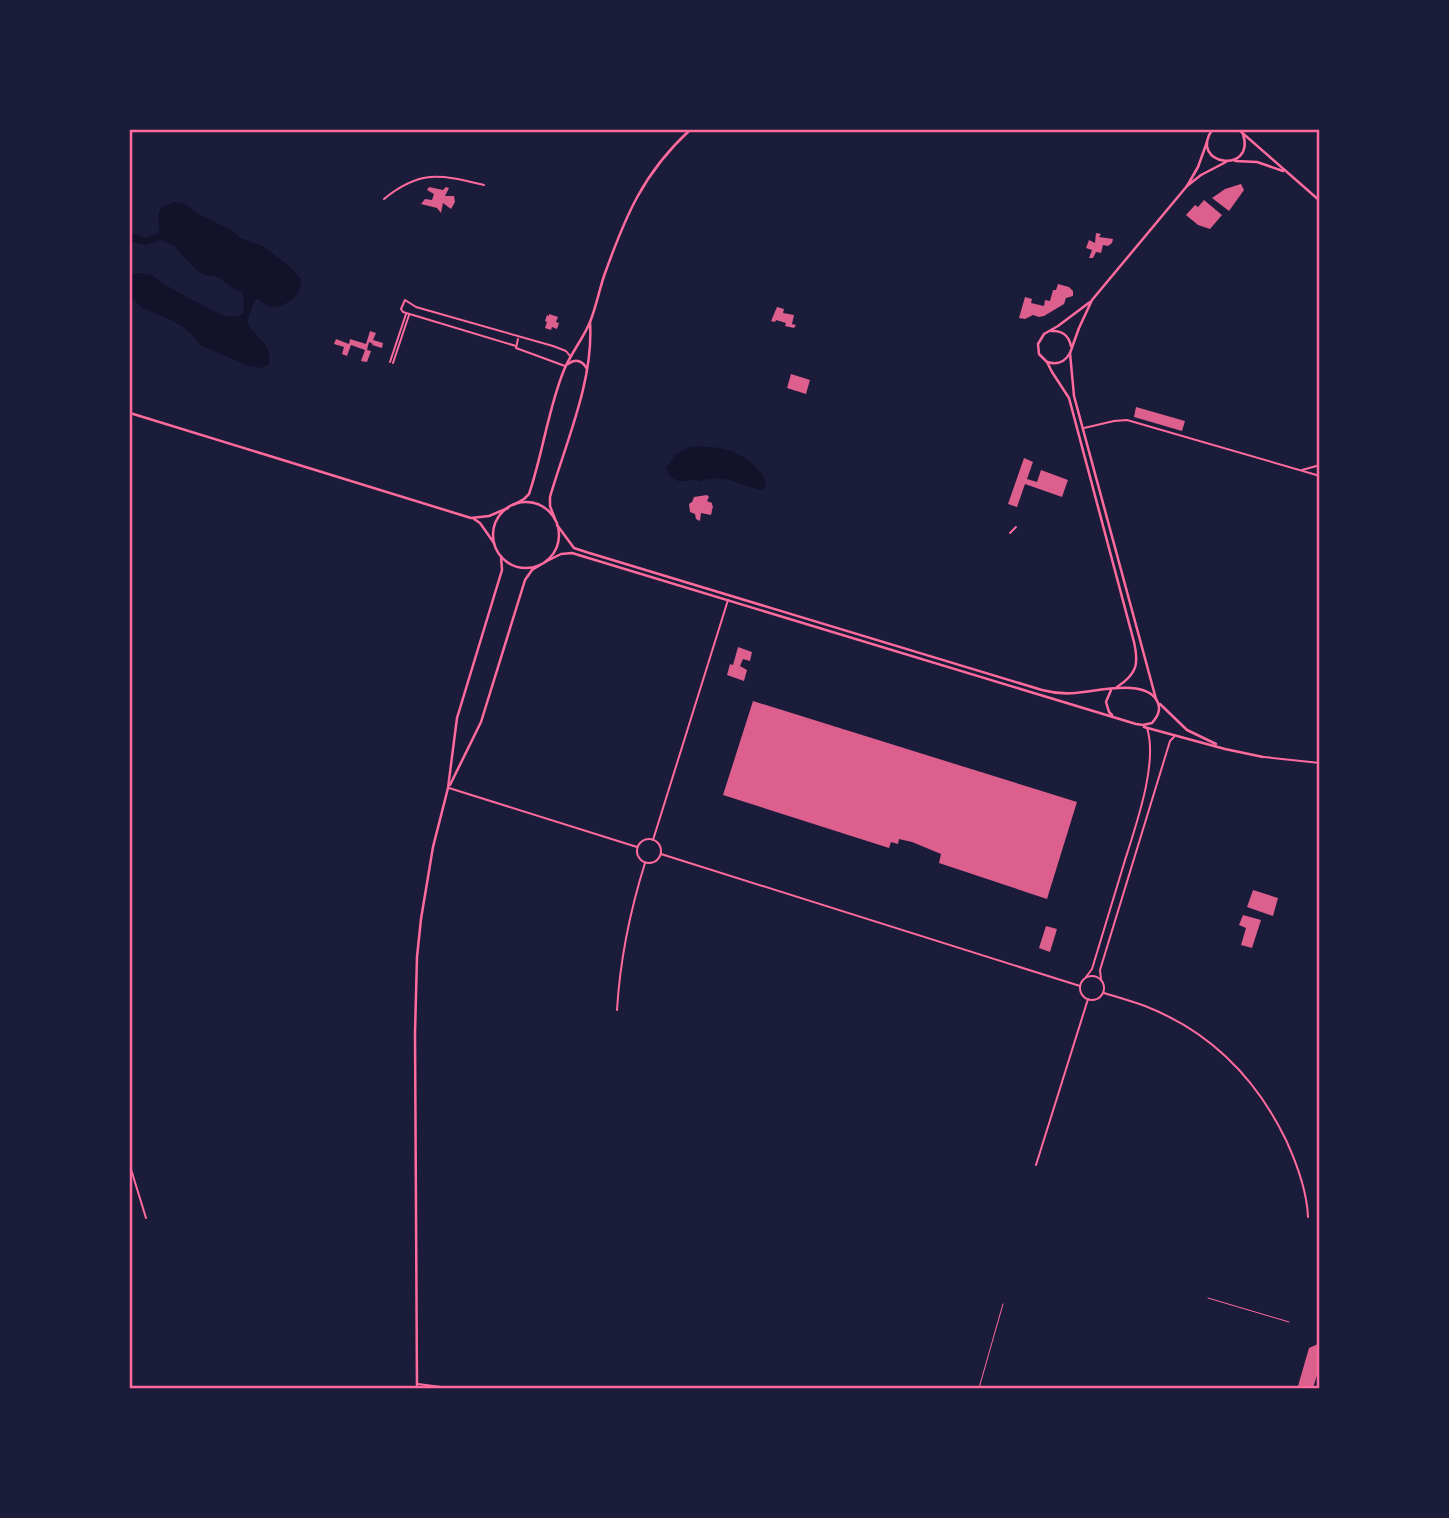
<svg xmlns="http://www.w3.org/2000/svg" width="1449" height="1518" font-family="Montserrat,sans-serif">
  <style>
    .water { fill: #12122b }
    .building { fill: #dd5f8e }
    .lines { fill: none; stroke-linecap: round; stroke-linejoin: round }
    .service { stroke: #ff6b9d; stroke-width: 1 }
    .pedestrian { stroke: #ff6b9d; stroke-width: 2 }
    .minor { stroke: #ff6b9d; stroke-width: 2 }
    .tertiary { stroke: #ff6b9d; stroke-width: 2.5 }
    .secondary { stroke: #ff6b9d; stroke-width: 2.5 }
    .neatline { fill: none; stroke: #ff6b9d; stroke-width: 2.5 }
  </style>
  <rect width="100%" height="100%" fill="#1b1b3a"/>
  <g class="water">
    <path d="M175,202L183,203L200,215L233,231L240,238L265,247L293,270L301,279C301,284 301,288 299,291C294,301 278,310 268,306C265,305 260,301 258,299L254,301L247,322C255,340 272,340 269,364L263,368L246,365L200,345L192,334L183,327L169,319L142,308L130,296V275L140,273L152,275L165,285L213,311L225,316L237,317L243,313L244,302L242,292C237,290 231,287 227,284C219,278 217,274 206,276L195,269L174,246L162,240L146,245L130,242V232L146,238L159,233C160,216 152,208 175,202Z"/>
    <path d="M690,447C720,446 740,449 760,472C766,479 768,484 762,491C742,485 719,472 698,482L696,479C682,483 671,483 666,468L675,455Z"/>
  </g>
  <g class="building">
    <polygon points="1241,184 1244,190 1229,211 1212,198 1225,189"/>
    <polygon points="429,187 443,190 446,187 449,188 445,196 454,196 455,202 451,209 443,203 441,213 437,208 421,204 425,199 432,200 434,194 427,190"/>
    <polygon points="1204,200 1222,215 1210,229 1198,225 1186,215 1195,205 1198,207"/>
    <polygon points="1096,233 1101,234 1099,237 1113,239 1112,243 1108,246 1103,245 1101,253 1096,252 1093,258 1089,258 1092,250 1086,248 1089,240 1095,243"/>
    <polygon points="1058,284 1069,287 1073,291 1073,296 1066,298 1064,304 1044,316 1039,317 1033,315 1025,319 1019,318 1025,297 1032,299 1031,303 1044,306 1045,300 1050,301 1053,290 1056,290"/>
    <polygon points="777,307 784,309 783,313 794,315 792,324 796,325 794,328 785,326 786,323 776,320 775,322 771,321"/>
    <polygon points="549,314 558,317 556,322 559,323 557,329 552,327 551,330 545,328 547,322 545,321 547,315 549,316"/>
    <polygon points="370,331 376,333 373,340 383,343 382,348 372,345 373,344 369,342 367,350 371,351 367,362 361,361 365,350 351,345 347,356 342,354 344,347 334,344 336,339 349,344 350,339 366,344"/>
    <polygon points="791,374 810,380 806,394 787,388"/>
    <polygon points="1136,407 1185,421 1182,431 1134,417"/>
    <polygon points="1024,458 1033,462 1027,479 1037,482 1041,470 1068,480 1062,497 1025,484 1017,507 1008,504"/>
    <polygon points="707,495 709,497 707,501 712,503 712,505 713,506 711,515 701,513 700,521 696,519 695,514 690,512 689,504 692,502 694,497"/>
    <polygon points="738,647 752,652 750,661 743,659 740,666 747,670 744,681 727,675 730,664 733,665"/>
    <polygon points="753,701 1077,802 1047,899 939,863 941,854 912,842 899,839 898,844 891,842 889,848 723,795"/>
    <polygon points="1253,890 1278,898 1273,916 1247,907"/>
    <polygon points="1243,915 1261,920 1252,948 1241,945 1246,928 1239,925"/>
    <polygon points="1046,926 1057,929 1050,952 1039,948"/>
    <polygon points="1320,1343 1320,1366 1313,1388 1300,1388 1298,1386 1309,1348"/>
  </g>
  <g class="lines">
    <g class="service">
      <polyline points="1208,1298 1289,1322"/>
      <polyline points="979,1388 1003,1304"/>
    </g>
    <g class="pedestrian">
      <path d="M384,199C421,169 441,175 484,185"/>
      <polyline points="518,339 516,348 565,366"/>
      <polyline points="516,346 403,312 401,309 405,300 416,307 553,346 566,351 570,356"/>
      <polyline points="390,362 406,314"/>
      <polyline points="393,363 409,315"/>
    </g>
    <g class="minor">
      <polyline points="1084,428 1114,421 1127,420 1320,476"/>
      <polyline points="1302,470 1320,465"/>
      <polyline points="1010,533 1016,527"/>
      <polyline points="1264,757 1320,763"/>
      <polyline points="449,788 637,847"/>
      <circle cx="649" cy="851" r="12"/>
      <polyline points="653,840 728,600"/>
      <polyline points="661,854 1080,986"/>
      <circle cx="1092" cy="988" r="12"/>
      <path d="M1086,977L1092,969C1102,936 1112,903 1122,870C1133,833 1159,765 1147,728"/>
      <polyline points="1101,979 1100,970 1170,741 1174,737"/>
      <path d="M1104,993C1117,997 1131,1001 1145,1006C1209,1031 1256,1078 1286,1140C1297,1164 1307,1190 1308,1217"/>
      <path d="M617,1010C620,960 630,911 645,863"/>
      <polyline points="1036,1165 1088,999"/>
      <polyline points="130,1166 146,1218"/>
      <polyline points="418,1384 449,1388"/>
    </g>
    <g class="tertiary">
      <path d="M1212,130C1188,165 1256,175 1243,134"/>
      <polyline points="1239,130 1320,201"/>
      <polyline points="1235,161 1257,162 1283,171"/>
      <polyline points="1187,186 1201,175 1226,162"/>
      <path d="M1090,302L1058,326L1044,334L1038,344L1039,354L1047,362L1052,372L1069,398L1134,642C1139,664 1137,674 1117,687"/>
      <path d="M1051,331C1062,330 1069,336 1071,346"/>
      <path d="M1047,362C1057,365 1065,362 1070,353"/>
      <path d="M568,364C576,358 583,361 587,369"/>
      <path d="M513,505L524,499L529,494C543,453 548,409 564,370C571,353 583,339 590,322C596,307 599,291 604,276C625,217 643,173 690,130"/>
      <path d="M555,519L550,506V497C566,442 594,380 590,322"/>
      <polyline points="1156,699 1074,396 1070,353 1079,328 1092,300 1187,186 1198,167 1207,142"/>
    </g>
    <g class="secondary">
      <polyline points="130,413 471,518 489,516 508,508"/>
      <circle cx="526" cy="535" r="33"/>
      <polyline points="474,519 480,523 494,543"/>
      <path d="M545,562L561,554L572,553L1136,724L1143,725L1152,723C1157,717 1161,711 1158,703C1148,677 1095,692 1075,693C1064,694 1053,693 1042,690L586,552L574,548L557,525"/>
      <polyline points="1111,690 1106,702 1109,712 1112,715"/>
      <polyline points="1160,704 1187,730 1216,744"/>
      <polyline points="1144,727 1225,749 1263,757"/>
      <polyline points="450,785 481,722 525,580 532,570 540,565"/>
      <polyline points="417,1388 415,1033 417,957 421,919 433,847 448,788 457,718 502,570 501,556"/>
    </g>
  </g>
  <rect width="1449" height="1518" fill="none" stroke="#1b1b3a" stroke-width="262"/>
  <rect x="131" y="131" width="1187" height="1256" class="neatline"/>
</svg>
